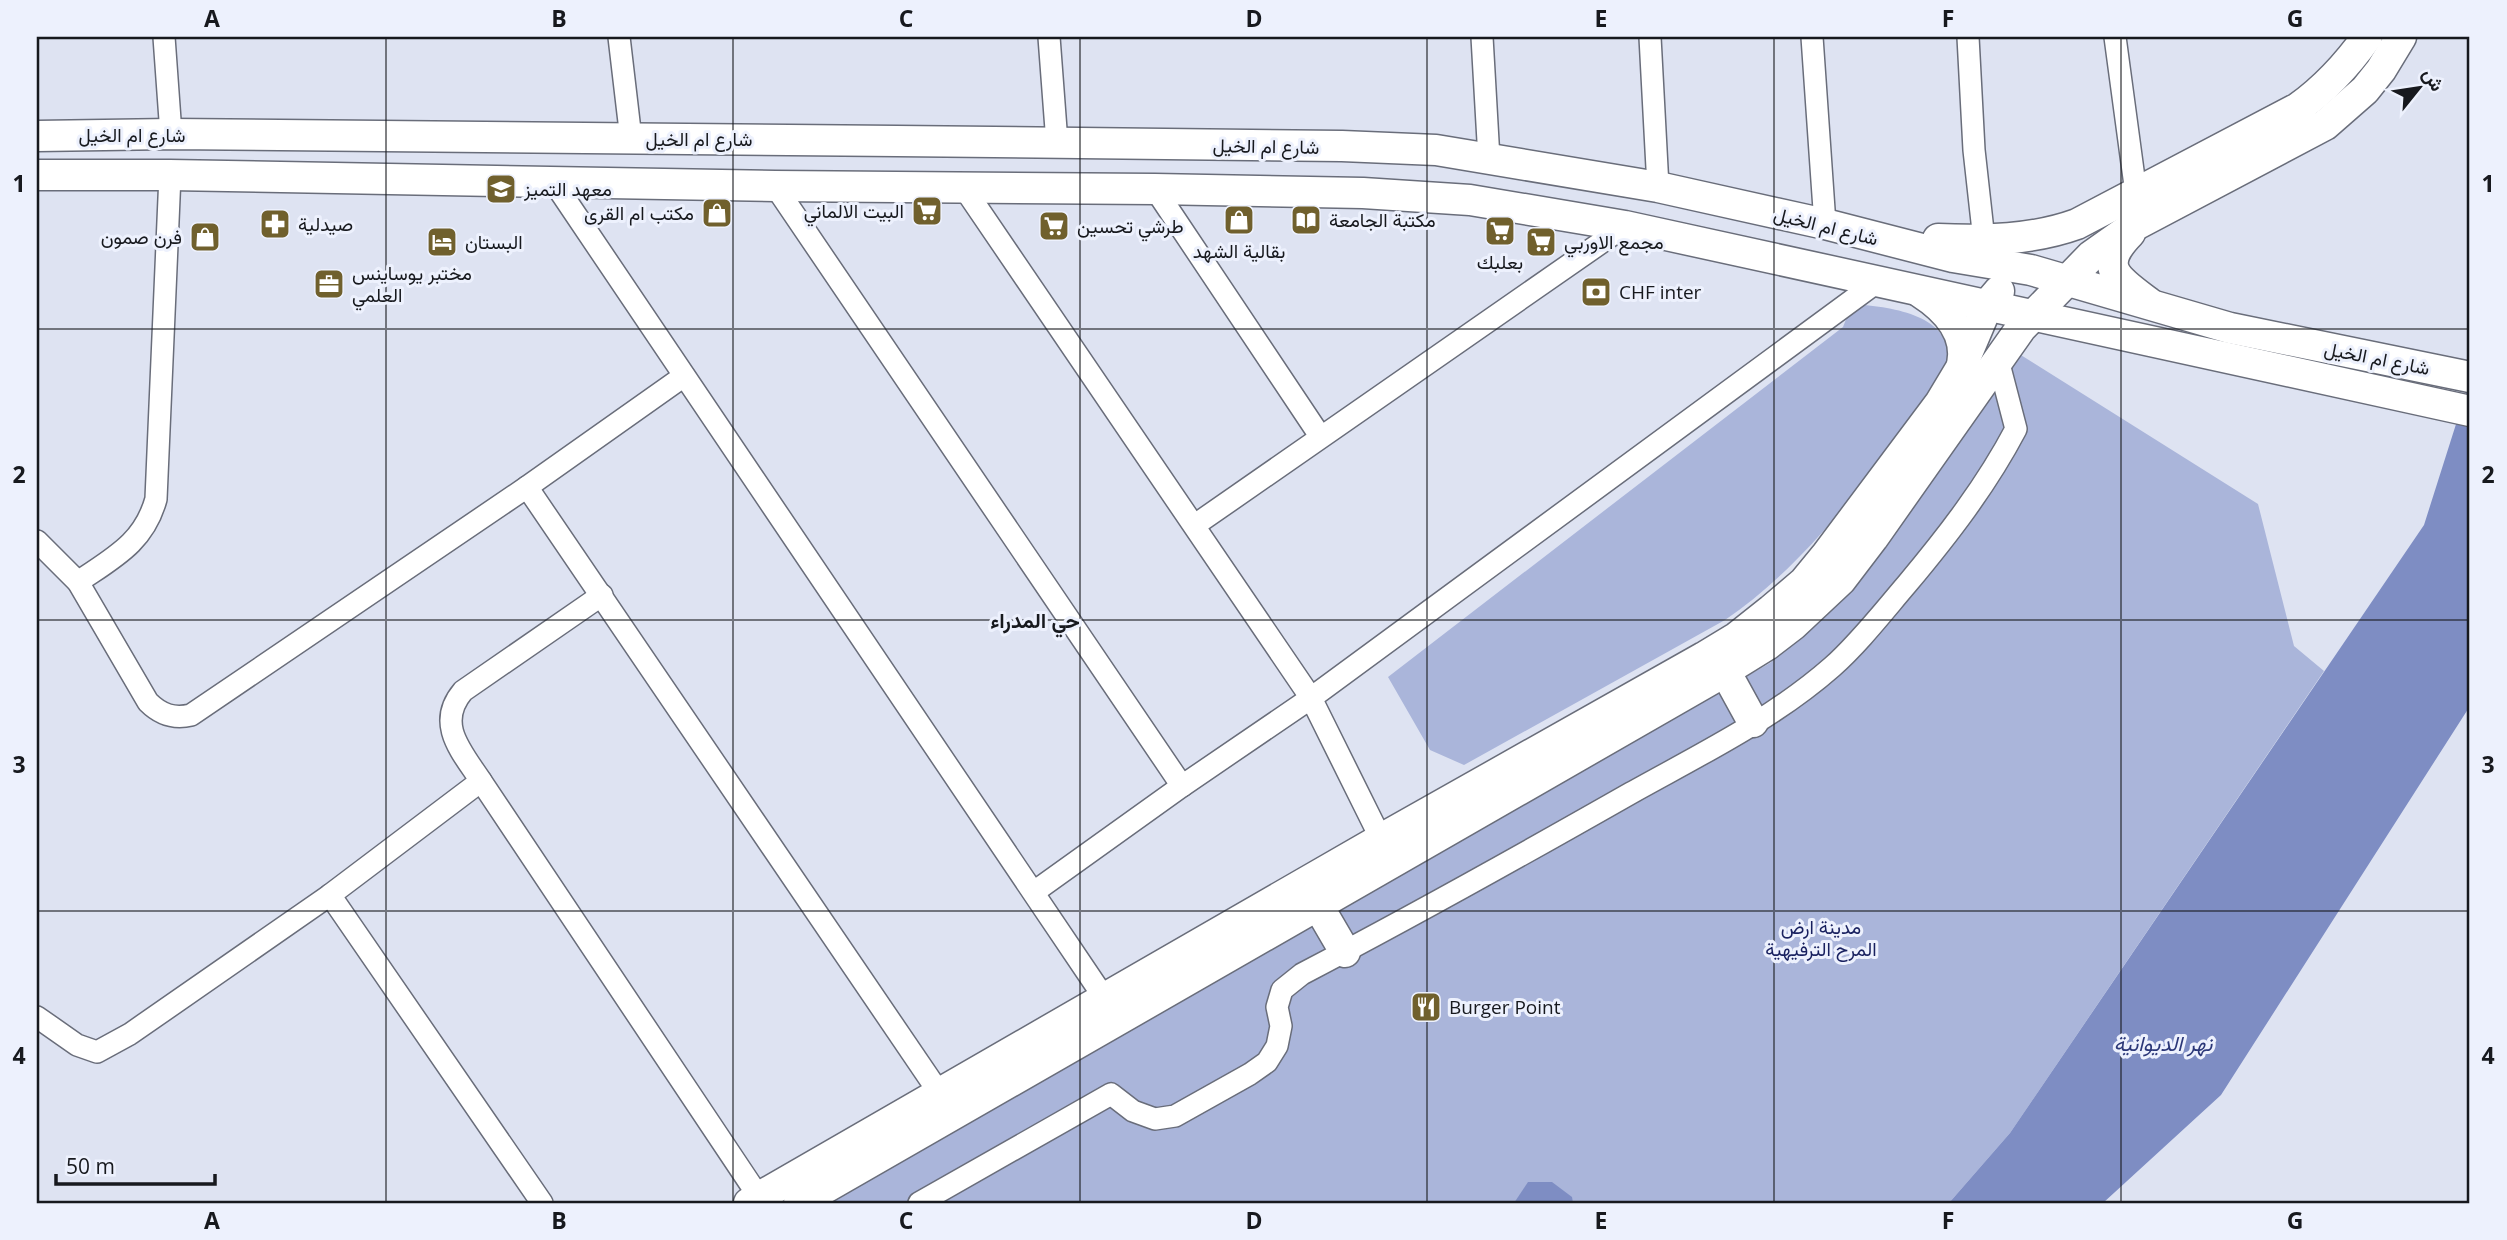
<svg xmlns="http://www.w3.org/2000/svg" width="2507" height="1240" font-family="'Open Sans',Vazirmatn,sans-serif">
  <style>
    .green { fill: #aab5da }
    .water { fill: #7e8dc3 }
    .lines { fill: none; stroke-linecap: round; stroke-linejoin: round }
    .street-casing { stroke: #696d7a; stroke-width: 24 }
    .secondary-casing { stroke: #696d7a; stroke-width: 33 }
    .street { stroke: #fff; stroke-width: 21 }
    .secondary { stroke: #fff; stroke-width: 30 }
    .grid { fill: none; stroke: #17191e; stroke-width: 2; stroke-opacity: 0.55 }
    .labels { text-anchor: middle; stroke-width: 6; stroke-linejoin: round; paint-order: stroke }
    .street-label { font-size: 19px; fill: #17191e; stroke: #edf1fd }
    .poi-label { font-size: 19px; fill: #17191e; stroke: #edf1fd; text-anchor: start }
    .park-label { font-size: 19px; fill: #18205f; stroke: #edf1fd }
    .neighbourhood-label { font-size: 21px; font-weight: bold; fill: #17191e; stroke: #edf1fd }
    .water-label { font-size: 21px; font-style: italic; fill: #2b3778; stroke: #edf1fd }
    .neatline { fill: none; stroke: #17191e; stroke-width: 2.5 }
    .grid-label { font-size: 23px; text-anchor: middle; font-weight: bold; fill: #17191e }
  </style>
  <rect width="100%" height="100%" fill="#dee3f2"/>
  <g class="green">
    <path d="M1852,304C1893,307 1961,315 1947,373C1880,460 1817,557 1725,620L1464,765L1430,750L1388,677L1843,327Z"/>
    <polygon points="2016,352 2258,504 2294,646 2324,671 2010,1133 1949,1203 824,1203 1313,921 1770,663 1804,636 1838,602"/>
  </g>
  <g class="water">
    <polygon points="2470,380 2470,706 2221,1095 2103,1203 1949,1203 2010,1133 2424,525"/>
    <polygon points="1528,1182 1552,1182 1572,1197 1573,1203 1514,1203"/>
  </g>
  <g class="lines">
    <g class="street-casing">
      <g id="street">
        <polyline points="164,37 171,134"/>
        <polyline points="619,37 631,139"/>
        <polyline points="1049,37 1057,143"/>
        <polyline points="1482,37 1489,159"/>
        <polyline points="1650,37 1658,187"/>
        <polyline points="1812,37 1825,224"/>
        <polyline points="1968,37 1974,150 1984,240"/>
        <polyline points="2115,37 2136,193"/>
        <polyline points="553,181 1105,999"/>
        <polyline points="775,186 1182,786"/>
        <polyline points="964,188 1311,698 1381,839"/>
        <polyline points="1155,189 1320,436"/>
        <polyline points="527,487 940,1094"/>
        <polyline points="1195,525 1625,226"/>
        <path d="M37,541L78,582L148,702C161,715 174,719 191,715L527,487L684,376"/>
        <path d="M78,582C113,558 144,543 156,499L170,175"/>
        <path d="M602,595L463,691C435,724 462,752 481,781L759,1197"/>
        <polyline points="1034,892 1182,786 1311,698 1877,282"/>
        <polyline points="330,895 542,1203"/>
        <polyline points="37,1017 77,1045 97,1052 130,1034 330,895 481,781"/>
        <path d="M919,1203L1111,1094L1133,1111L1155,1119L1175,1116L1250,1074L1267,1062L1277,1046L1281,1026L1277,1007L1282,990L1302,974C1413,916 1522,855 1631,793C1699,755 1773,719 1832,667C1859,643 1883,612 1907,584C1948,535 1986,486 2016,429L1998,360"/>
      </g>
    </g>
    <g class="secondary-casing">
      <g id="secondary">
        <polyline points="37,136 171,134 897,141 1342,146 1436,150 1658,187 1825,224 1953,257 2031,270 2230,328 2470,377"/>
        <polyline points="37,175 170,175 775,186 1155,189 1363,193 1470,200 1625,226 2470,411"/>
        <path d="M2130,233C2097,267 2116,278 2148,302"/>
        <path d="M1938,239C1984,241 2033,240 2077,224L2298,108C2326,88 2347,65 2367,37"/>
        <path d="M1920,292C1945,308 1969,332 1962,365"/>
        <polyline points="1725,671 1753,722"/>
        <polyline points="1317,904 1345,952"/>
        <polyline points="749,1203 1381,839 1704,657 1737,637 1771,610 1804,582 1827,554 1940,403 1961,368 1988,304 1999,291"/>
        <polyline points="799,1203 1712,679 1767,645 1793,625 1841,580 1873,538 2021,328 2091,256 2132,227 2325,125 2365,90 2381,70 2401,37"/>
      </g>
    </g>
    <use href="#street" class="street"/>
    <use href="#secondary" class="secondary"/>
  </g>
  <path class="grid" d="M386,37V1203M733,37V1203M1080,37V1203M1427,37V1203M1774,37V1203M2121,37V1203M37,329H2470M37,620H2470M37,911H2470"/>
  <defs>
    <g id="school-square" transform="scale(1.575)"><rect x="-9" y="-9" width="18" height="18" rx="4" fill="#70602d" stroke="#edf1fd"/><path d="M0-5L7-2L0 1L-7-2ZM-4 1L0 2.5L4 1V4Q0 6-4 4Z" fill="#fff"/></g>
    <g id="supermarket-square" transform="scale(1.575)"><rect x="-9" y="-9" width="18" height="18" rx="4" fill="#70602d" stroke="#edf1fd"/><path d="M-6-5.5h2.5l.6 2H6L4.5 2H-2.5L-4.4-4H-6ZM-1.5 3.2a1.3 1.3 0 1 0 .1 0ZM3 3.2a1.3 1.3 0 1 0 .1 0Z" fill="#fff"/></g>
    <g id="shop-square" transform="scale(1.575)"><rect x="-9" y="-9" width="18" height="18" rx="4" fill="#70602d" stroke="#edf1fd"/><path d="M-5-2.5h2.3a2.7 3.5 0 0 1 5.4 0H5L5.5 6h-11ZM-1.5-2.5h3a1.5 2.3 0 0 0-3 0Z" fill="#fff"/></g>
    <g id="library-square" transform="scale(1.575)"><rect x="-9" y="-9" width="18" height="18" rx="4" fill="#70602d" stroke="#edf1fd"/><path d="M-6-4Q-3-5.5-.7-3.5V5Q-3 3-6 4ZM6-4Q3-5.5 .7-3.5V5Q3 3 6 4Z" fill="#fff"/></g>
    <g id="pharmacy-square" transform="scale(1.575)"><rect x="-9" y="-9" width="18" height="18" rx="4" fill="#70602d" stroke="#edf1fd"/><path d="M-2-6h4v4h4v4h-4v4h-4v-4h-4v-4h4Z" fill="#fff"/></g>
    <g id="hotel-square" transform="scale(1.575)"><rect x="-9" y="-9" width="18" height="18" rx="4" fill="#70602d" stroke="#edf1fd"/><path d="M-6-4.5h1.5V1H6V5H4.5V3h-9V5H-6ZM-4 0a1.8 1.8 0 1 1 3.6 0ZM.5 0V-2.5h3Q6-2.5 6 0Z" fill="#fff"/></g>
    <g id="office-square" transform="scale(1.575)"><rect x="-9" y="-9" width="18" height="18" rx="4" fill="#70602d" stroke="#edf1fd"/><path d="M-6-3h4V-5.5h4V-3h4V5H-6ZM-1-4.5V-3h2v-1.5ZM-6 0V1H6V0Z" fill="#fff"/></g>
    <g id="bank-square" transform="scale(1.575)"><rect x="-9" y="-9" width="18" height="18" rx="4" fill="#70602d" stroke="#edf1fd"/><path d="M-6-4H6V4H-6ZM0-2.3a2.3 2.3 0 1 0 0 4.6a2.3 2.3 0 1 0 0-4.6Z" fill="#fff"/></g>
    <g id="restaurant-square" transform="scale(1.575)"><rect x="-9" y="-9" width="18" height="18" rx="4" fill="#70602d" stroke="#edf1fd"/><path d="M-5-6h1v4h1v-4h1v4h1v-4h1v5L-1.5 .5V6h-2V.5L-5-1ZM5-6V6H3V1.5H1.5Q1.5-4 5-6Z" fill="#fff"/></g>
  </defs>
  <g fill-rule="evenodd">
    <use href="#school-square" x="501" y="189"/>
    <use href="#supermarket-square" x="927" y="211"/>
    <use href="#shop-square" x="717" y="213"/>
    <use href="#shop-square" x="1239" y="220"/>
    <use href="#library-square" x="1306" y="220"/>
    <use href="#pharmacy-square" x="275" y="224"/>
    <use href="#supermarket-square" x="1054" y="226"/>
    <use href="#supermarket-square" x="1500" y="231"/>
    <use href="#shop-square" x="205" y="237"/>
    <use href="#hotel-square" x="442" y="242"/>
    <use href="#supermarket-square" x="1541" y="242"/>
    <use href="#office-square" x="329" y="284"/>
    <use href="#bank-square" x="1596" y="292"/>
    <use href="#restaurant-square" x="1426" y="1007"/>
  </g>
  <g class="labels">
    <g class="street-label">
      <text x="132" y="142">شارع ام الخيل</text>
      <text x="699" y="146">شارع ام الخيل</text>
      <text transform="translate(1266 146) rotate(1)" y="7">شارع ام الخيل</text>
      <text transform="translate(1826 226) rotate(14)" y="7">شارع ام الخيل</text>
      <text transform="translate(2377 358) rotate(11)" y="7">شارع ام الخيل</text>
    </g>
    <g class="poi-label">
      <text x="524" y="196">معهد التميز</text>
      <text x="904" y="218" text-anchor="end">البيت الالماني</text>
      <text x="694" y="220" text-anchor="end">مكتب ام القرى</text>
      <text x="1329" y="227">مكتبة الجامعة</text>
      <text x="298" y="231">صيدلية</text>
      <text x="1077" y="233">طرشي تحسين</text>
      <text x="182" y="244" text-anchor="end">فرن صمون</text>
      <text x="465" y="249">البستان</text>
      <text x="1564" y="249">مجمع الاوربي</text>
      <text x="1239" y="258" text-anchor="middle">بقالية الشهد</text>
      <text x="1500" y="269" text-anchor="middle">بعلبك</text>
      <text x="352" y="280">مختبر يوساينس<tspan x="352" dy="22">العلمي</tspan></text>
      <text x="1619" y="299">CHF inter</text>
      <text x="1449" y="1014">Burger Point</text>
    </g>
    <g class="park-label">
      <text x="1821" y="934">مدينة ارض<tspan x="1821" dy="22">المرح الترفيهية</tspan></text>
    </g>
    <g class="neighbourhood-label">
      <text x="1035" y="628">حي المدراء</text>
    </g>
    <g class="water-label">
      <text x="2163" y="1051">نهر الديوانية</text>
    </g>
  </g>
  <rect width="2507" height="1240" fill="none" stroke="#edf1fd" stroke-width="77"/>
  <g transform="translate(2419 88) rotate(60)" stroke="#edf1fd" stroke-width="5" paint-order="stroke">
  <path d="M0-5L12 26L0 18L-12 26Z" fill="#17191e"/>
  <text y="-10" font-size="19" font-weight="bold" text-anchor="middle" fill="#17191e">ش</text>
  </g>
  <path d="M56 1174v10h159v-10" fill="none" stroke="#17191e" stroke-width="3.5"/>
  <text x="66" y="1174" font-size="21" fill="#17191e" stroke="#edf1fd" stroke-width="5" paint-order="stroke">50 m</text>
  <rect x="38" y="38" width="2430" height="1164" class="neatline"/>
  <g class="grid-label">
    <text x="212" y="27">A</text>
    <text x="559" y="27">B</text>
    <text x="906" y="27">C</text>
    <text x="1254" y="27">D</text>
    <text x="1601" y="27">E</text>
    <text x="1948" y="27">F</text>
    <text x="2295" y="27">G</text>
    <text x="19" y="192">1</text>
    <text x="2488" y="192">1</text>
    <text x="19" y="483">2</text>
    <text x="2488" y="483">2</text>
    <text x="19" y="773">3</text>
    <text x="2488" y="773">3</text>
    <text x="19" y="1064">4</text>
    <text x="2488" y="1064">4</text>
    <text x="212" y="1229">A</text>
    <text x="559" y="1229">B</text>
    <text x="906" y="1229">C</text>
    <text x="1254" y="1229">D</text>
    <text x="1601" y="1229">E</text>
    <text x="1948" y="1229">F</text>
    <text x="2295" y="1229">G</text>
  </g>
</svg>
